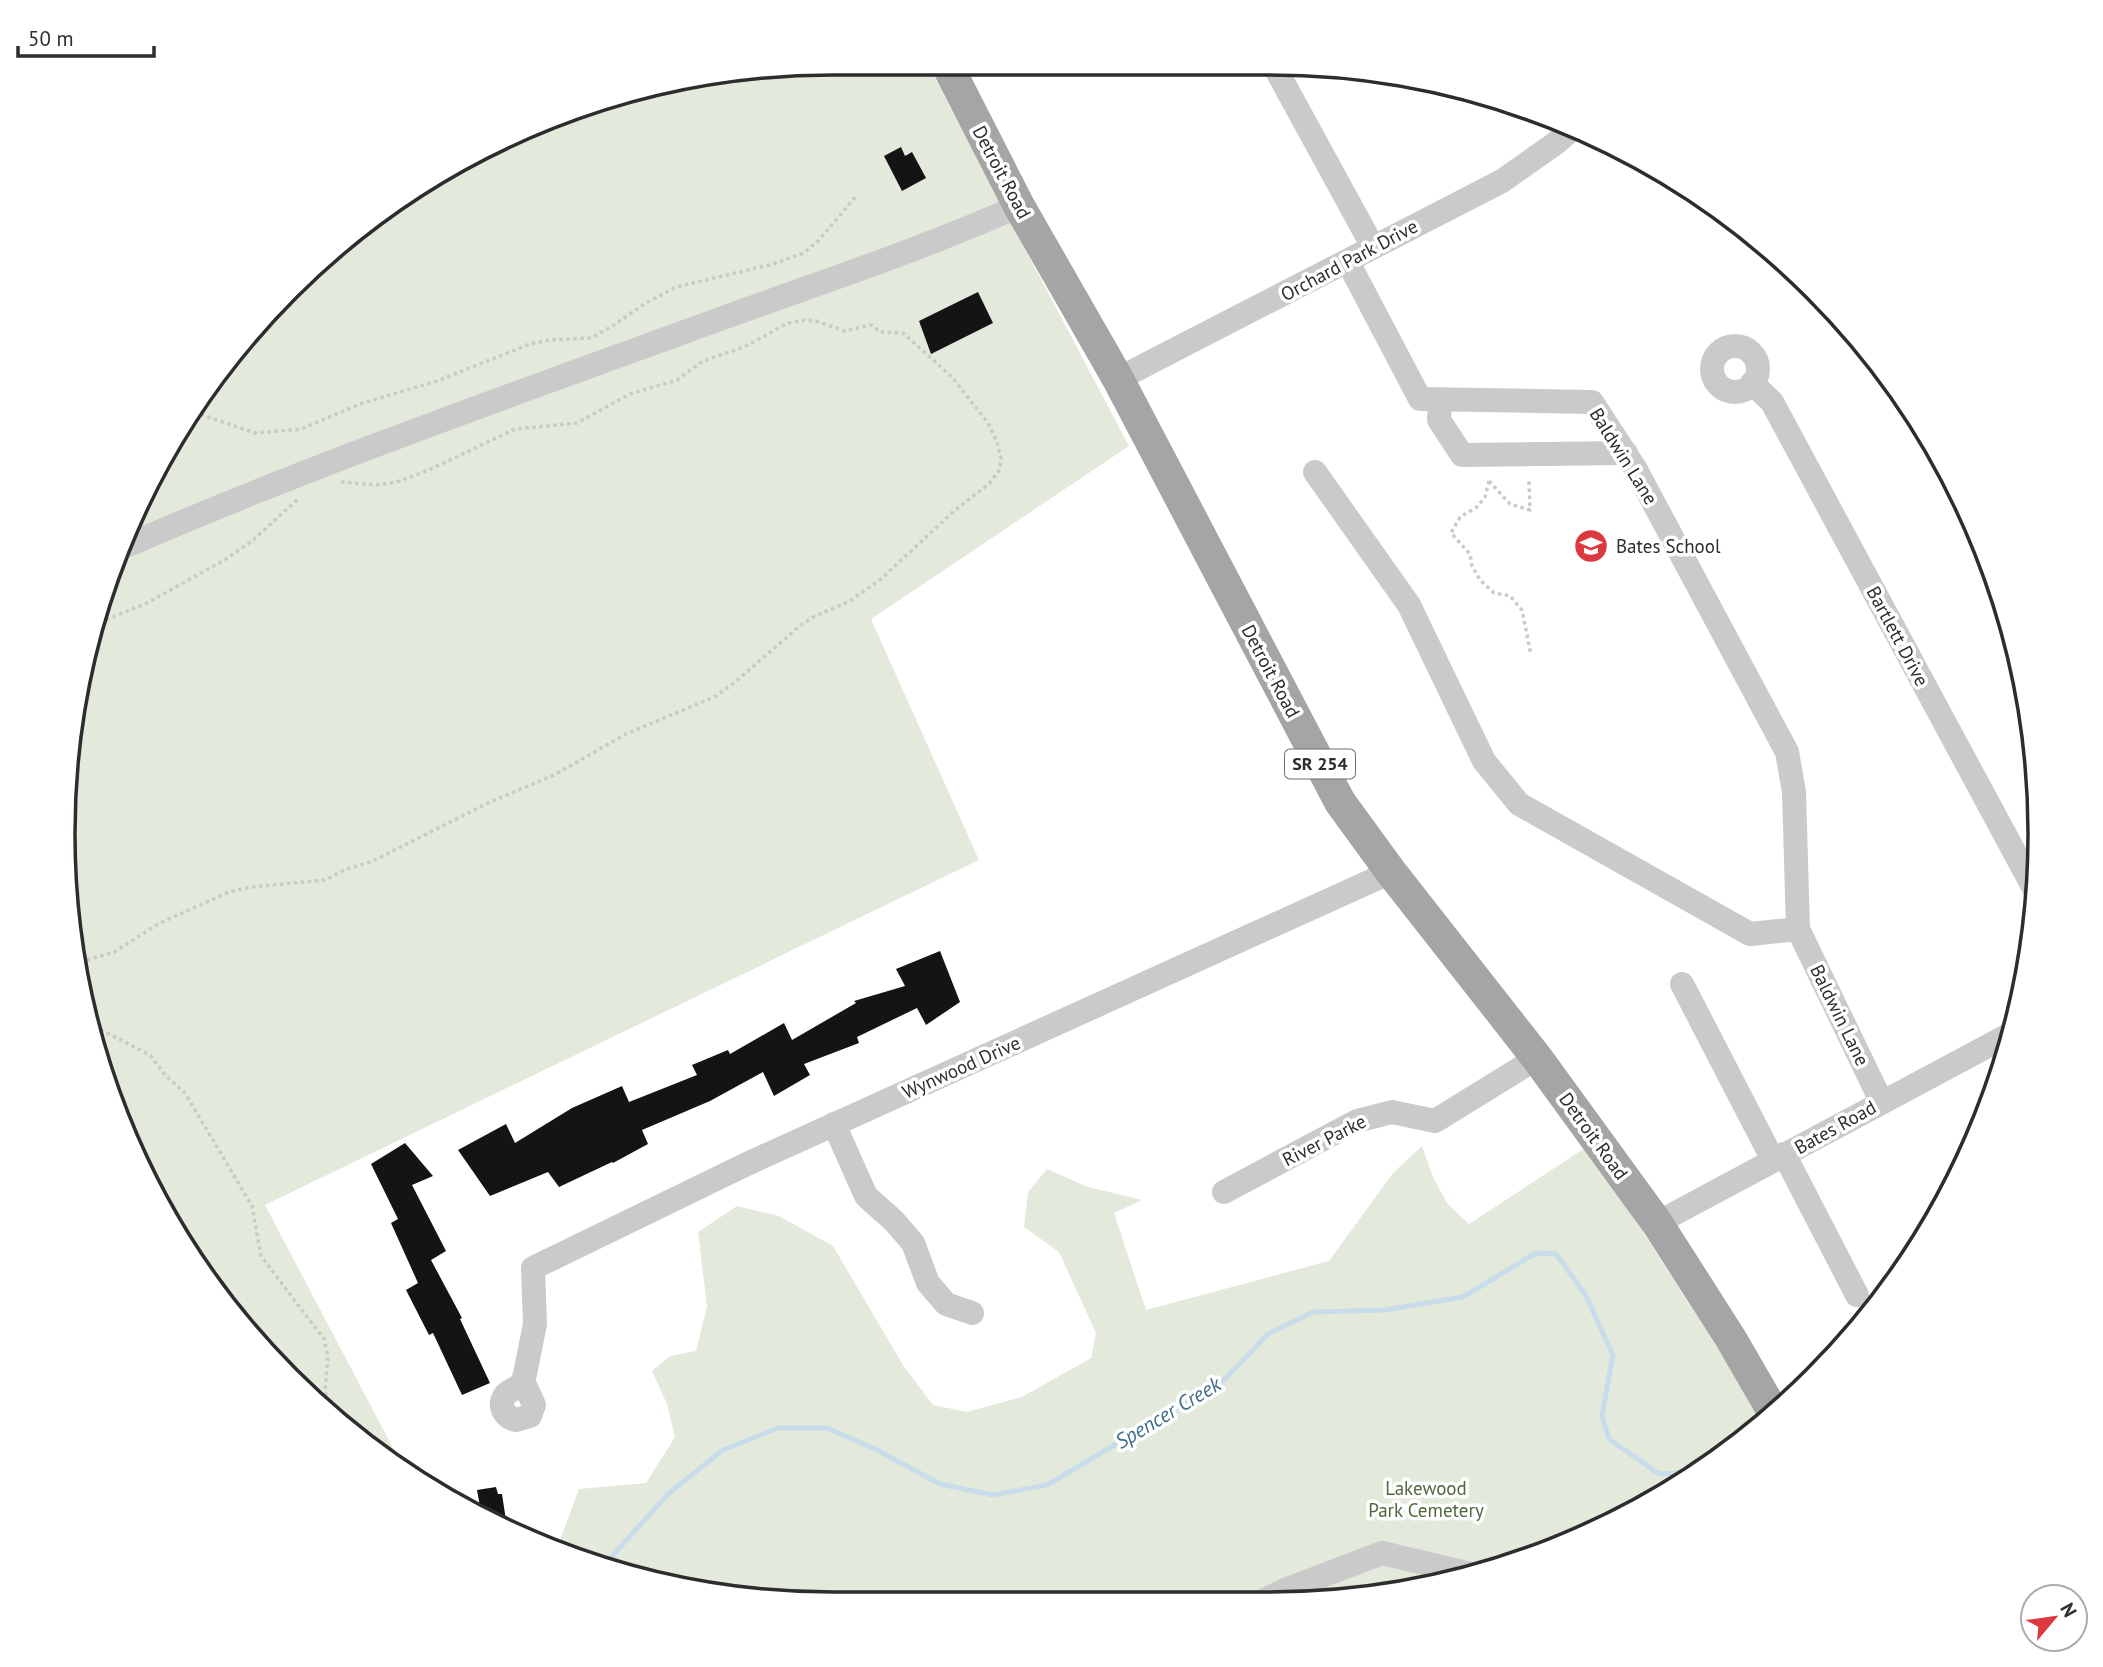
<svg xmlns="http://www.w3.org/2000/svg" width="2103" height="1667" font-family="'PT Sans',sans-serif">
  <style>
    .green { fill: #e3eadc }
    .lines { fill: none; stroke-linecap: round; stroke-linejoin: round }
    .stream { stroke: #c8dce9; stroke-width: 5 }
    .building { fill: #141414 }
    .path { stroke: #cacaca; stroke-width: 3.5; stroke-dasharray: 3.5 3.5; stroke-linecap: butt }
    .minor { stroke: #cacaca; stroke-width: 24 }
    .major { stroke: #a5a5a5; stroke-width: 32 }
    .labels { text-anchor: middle; stroke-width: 7; stroke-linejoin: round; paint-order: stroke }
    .shield { fill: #fff; stroke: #6c6c6c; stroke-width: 2 }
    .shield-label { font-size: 18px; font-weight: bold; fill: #2d2d2d }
    .street-label { font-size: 19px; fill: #2d2d2d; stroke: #fff }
    .poi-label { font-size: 19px; fill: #2d2d2d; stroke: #fff; text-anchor: start }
    .park-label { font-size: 19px; fill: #4f673d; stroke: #fff }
    .water-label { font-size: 21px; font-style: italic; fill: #406c8b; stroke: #fff }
    .rim { fill: none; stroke: #2d2d2d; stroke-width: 3.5 }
  </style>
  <rect width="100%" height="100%" fill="#fff"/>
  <g class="green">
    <polygon points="834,63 927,63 1129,446 871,619 979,860 265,1205 402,1465 411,1472 365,1445 254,1341 166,1218 89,1033 63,833 89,634 166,448 289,288 449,166 634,89"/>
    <polygon points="1422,1146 1433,1177 1447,1203 1469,1224 1588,1146 1765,1422 1654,1501 1469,1578 1320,1602 833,1604 684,1589 556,1551 579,1489 646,1483 675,1437 667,1404 652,1371 670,1356 696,1351 707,1306 698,1232 737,1206 779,1216 833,1246 903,1365 933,1405 967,1412 1022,1397 1091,1358 1096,1333 1059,1252 1024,1227 1028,1192 1047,1169 1088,1187 1142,1200 1114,1213 1146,1310 1329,1261 1393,1173"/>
  </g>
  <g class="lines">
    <polyline class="stream" points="604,1565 668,1494 723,1450 778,1428 827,1428 877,1450 940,1484 993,1495 1047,1485 1224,1380 1268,1334 1313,1312 1385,1310 1463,1297 1536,1253 1556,1254 1585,1294 1613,1355 1602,1416 1609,1439 1659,1474 1695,1472"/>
  </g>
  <g class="building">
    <polygon points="901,147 905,156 912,152 926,178 902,191 884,156"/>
    <polygon points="978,292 993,323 931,354 919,321"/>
    <polygon points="940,951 960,1002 926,1025 917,1008 857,1037 859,1043 804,1064 810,1075 774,1096 763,1072 710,1101 642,1130 648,1144 613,1163 612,1162 559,1187 548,1172 490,1196 458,1150 506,1124 515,1143 572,1108 622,1086 629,1102 697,1075 692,1065 728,1050 730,1054 784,1023 792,1040 856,1003 854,1001 905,986 896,969"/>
    <polygon points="405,1143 433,1176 412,1185 446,1251 431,1260 462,1318 460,1319 490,1383 462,1395 433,1333 429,1335 406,1290 418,1283 391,1223 398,1219 371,1164"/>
    <polygon points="496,1487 498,1494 502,1494 507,1527 481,1512 477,1490"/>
  </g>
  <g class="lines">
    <g class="path">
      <polyline points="194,412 255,433 301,429 360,404 437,381 530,344 549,340 591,338 611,327 646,303 676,287 773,264 804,253 819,240 856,196"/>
      <polyline points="1489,481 1485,497 1477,507 1460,517 1451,533 1470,554 1472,566 1480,580 1494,593 1510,596 1522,610 1531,655"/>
      <polyline points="1489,481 1510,504 1530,510 1529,481"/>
      <polyline points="93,625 147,603 226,559 252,541 298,499"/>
      <polyline points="67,804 80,804"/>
      <polyline points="80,962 114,952 160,923 229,892 251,887 325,880 347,869 373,861 488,803 554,775 626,734 714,697 734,683 801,625 815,616 850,601 881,579 955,510 989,484 1000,469 1001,458 997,442 988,423 952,377 903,333 880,332 872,325 844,331 816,321 805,320 788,323 744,347 703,361 677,380 630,394 577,423 515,429 431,469 400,481 379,485 340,482"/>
      <polyline points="88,1023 150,1055 166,1076 185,1093 252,1206 261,1256 324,1339 328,1356 325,1392 337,1419"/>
    </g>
    <g class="minor">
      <polyline points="1273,64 1373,247"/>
      <polyline points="1348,262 1420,399 1592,402 1635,468 1787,752 1794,792 1798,929 1881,1101"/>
      <circle cx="1735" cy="369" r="23"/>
      <polyline points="1118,379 1502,181 1556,143 1572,129"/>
      <polyline points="1752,383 1772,402 2037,894"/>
      <polyline points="1440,400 1439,420 1462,455 1626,453"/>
      <polyline points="1315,472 1409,605 1484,761 1519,804 1750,934 1798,929"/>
      <path d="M126,546C324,460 529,389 731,315C828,280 925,248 1019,206"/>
      <polyline points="1682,984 1773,1160"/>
      <polyline points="834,1124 866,1196 894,1221 913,1243 928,1283 946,1304 972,1313"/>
      <polyline points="1784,1154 1857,1295"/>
      <polyline points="1224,1192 1357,1121 1392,1112 1435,1121 1537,1058"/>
      <polyline points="1657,1223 2014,1032"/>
      <path d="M523,1381L534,1405L530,1416L516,1420C504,1417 497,1405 506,1394C510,1390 516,1389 520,1385C523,1381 524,1379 525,1374L535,1324L533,1268L749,1163L1391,872"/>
      <polyline points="1259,1603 1285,1590 1382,1553 1475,1575"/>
    </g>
    <polyline class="major" points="946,63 1019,206 1118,379 1340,802 1391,872 1537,1058 1657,1223 1731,1339 1775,1415"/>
  </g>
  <defs>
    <g id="school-disc" transform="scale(1.75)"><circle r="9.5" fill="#dc383f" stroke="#fff"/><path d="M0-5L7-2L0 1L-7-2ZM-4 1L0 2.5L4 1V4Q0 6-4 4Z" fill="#fff"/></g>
  </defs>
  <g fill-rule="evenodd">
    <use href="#school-disc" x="1591" y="546"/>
  </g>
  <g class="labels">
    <rect class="shield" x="1285" y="749.5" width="70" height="29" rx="5"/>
    <g class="shield-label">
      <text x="1320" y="770">SR 254</text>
    </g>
    <g class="street-label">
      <text transform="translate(1002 172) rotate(62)" y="7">Detroit Road</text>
      <text transform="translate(1349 260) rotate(-28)" y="7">Orchard Park Drive</text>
      <text transform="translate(1624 456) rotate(58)" y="7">Baldwin Lane</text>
      <text transform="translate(1898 636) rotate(62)" y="7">Bartlett Drive</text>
      <text transform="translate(1271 671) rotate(62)" y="7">Detroit Road</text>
      <text transform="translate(1840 1015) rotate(64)" y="7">Baldwin Lane</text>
      <text transform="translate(961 1067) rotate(-24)" y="7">Wynwood Drive</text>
      <text transform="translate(1835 1127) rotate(-29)" y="7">Bates Road</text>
      <text transform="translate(1594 1136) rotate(54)" y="7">Detroit Road</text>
      <text transform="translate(1324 1140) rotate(-27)" y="7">River Parke</text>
    </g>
    <g class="poi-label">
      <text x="1616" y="553">Bates School</text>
    </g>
    <g class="park-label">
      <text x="1426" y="1495">Lakewood<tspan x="1426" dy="22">Park Cemetery</tspan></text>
    </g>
    <g class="water-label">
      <text transform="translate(1168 1413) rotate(-31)" y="7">Spencer Creek</text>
    </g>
  </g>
  <path d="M0 0H2103V1667H0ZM833 75H1270A758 758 0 0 1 2028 833V834A758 758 0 0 1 1270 1592H833A758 758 0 0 1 75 834V833A758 758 0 0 1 833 75Z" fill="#fff" fill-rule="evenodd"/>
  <path class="rim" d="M833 75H1270A758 758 0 0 1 2028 833V834A758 758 0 0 1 1270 1592H833A758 758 0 0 1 75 834V833A758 758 0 0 1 833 75Z"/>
  <g transform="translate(2054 1618) rotate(61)"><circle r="33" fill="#ffffff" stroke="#ababab" stroke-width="2"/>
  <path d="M0-5L12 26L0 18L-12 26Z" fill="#dc383f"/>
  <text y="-10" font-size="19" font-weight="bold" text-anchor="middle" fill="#2d2d2d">N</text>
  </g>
  <path d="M18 46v10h136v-10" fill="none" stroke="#2d2d2d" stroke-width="3.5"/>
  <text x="28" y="46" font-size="21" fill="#2d2d2d" stroke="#ffffff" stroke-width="5" paint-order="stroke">50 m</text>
</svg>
